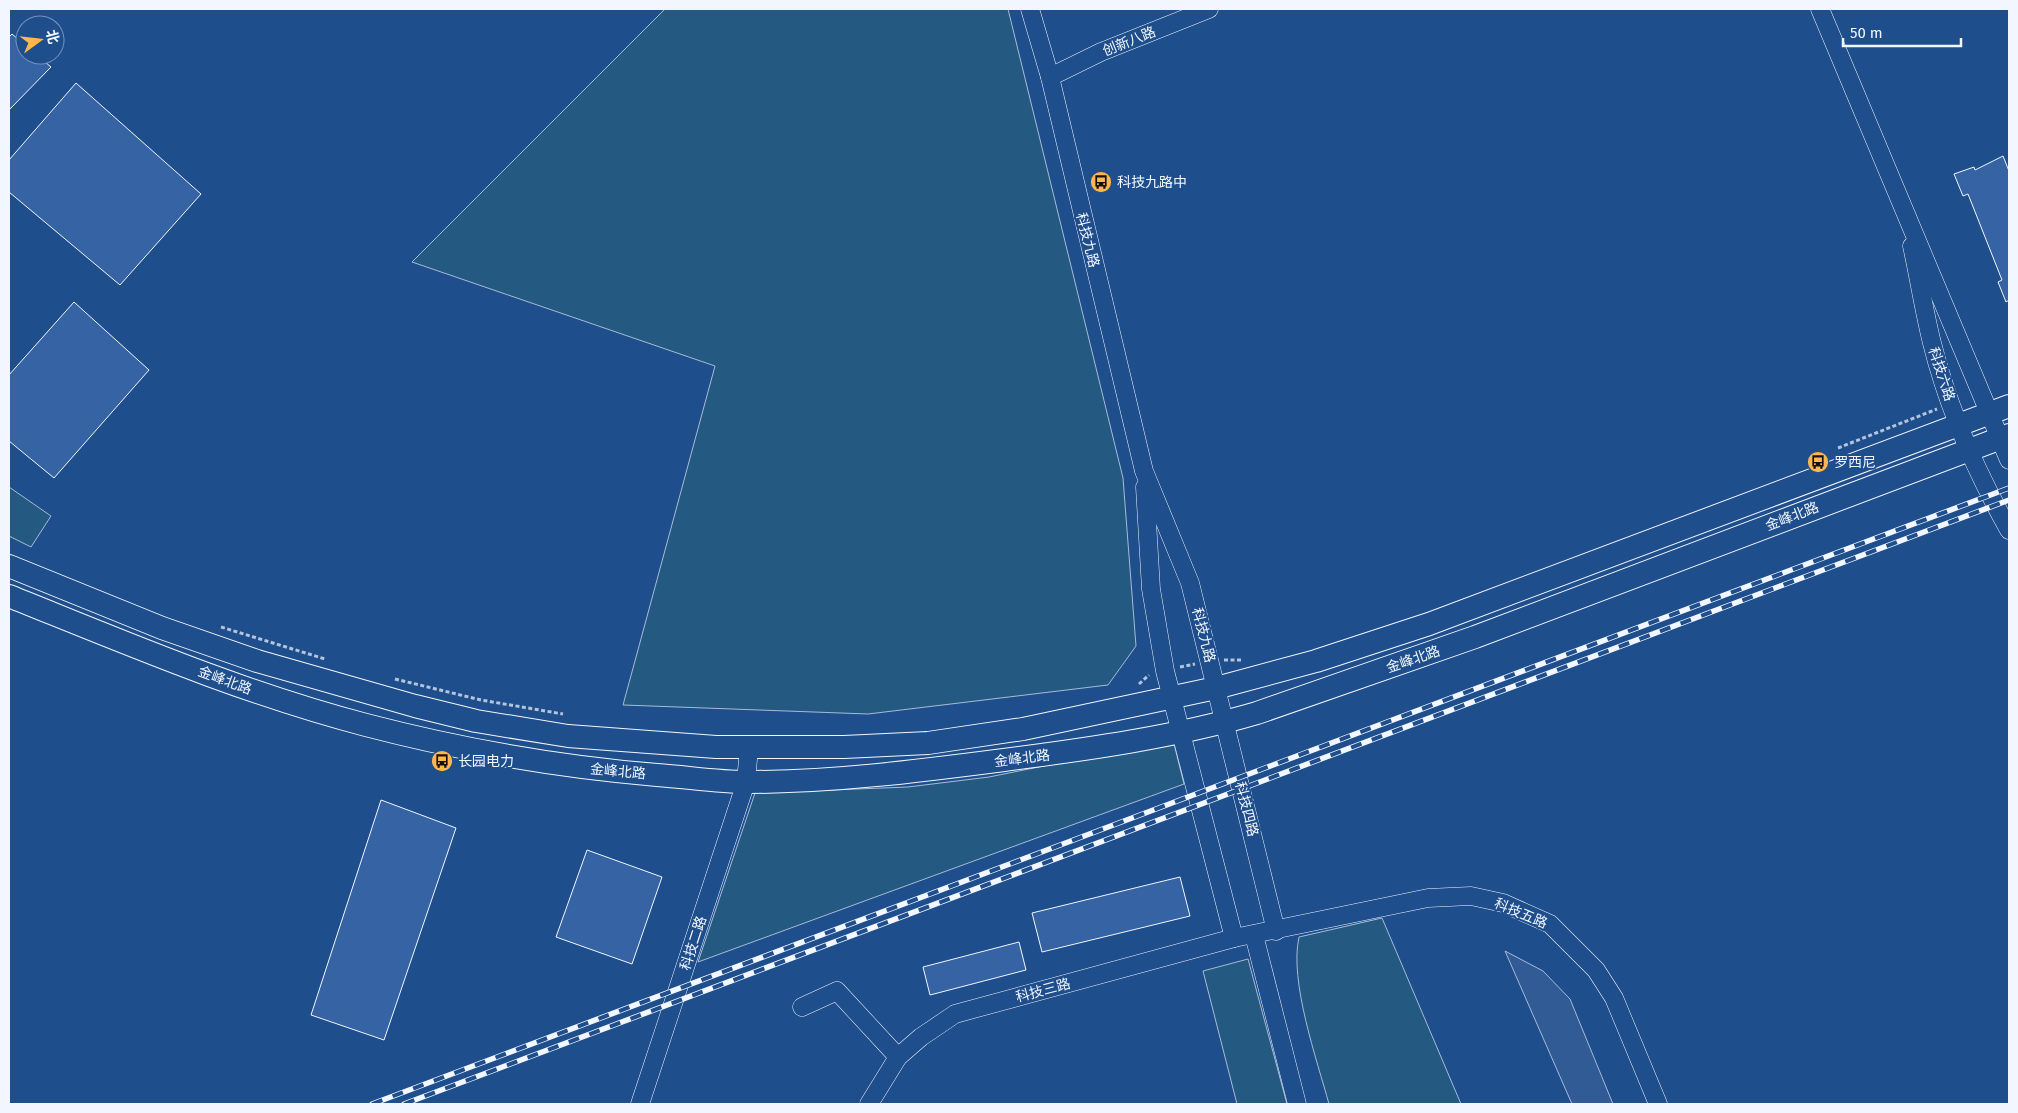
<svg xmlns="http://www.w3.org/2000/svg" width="2018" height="1113" font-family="'Fira Sans','Noto Sans SC',sans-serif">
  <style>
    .green { fill: #245a82; stroke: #a8bbd7 }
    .parking { fill: #305b95; stroke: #a8bbd7 }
    .building { fill: #3563a3; stroke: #f2f6ff }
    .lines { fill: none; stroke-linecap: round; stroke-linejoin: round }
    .minor-casing { stroke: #f2f6ff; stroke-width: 19 }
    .major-casing { stroke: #f2f6ff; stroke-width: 24 }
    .path { stroke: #b3c4dc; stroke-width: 3; stroke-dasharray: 4 2.5; stroke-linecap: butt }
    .minor { stroke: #1f4e8c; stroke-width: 18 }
    .major { stroke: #1f4e8c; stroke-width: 22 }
    .rail-casing { stroke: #f2f6ff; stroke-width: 5.5 }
    .rail { stroke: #1f4e8c; stroke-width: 4; stroke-dasharray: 11; stroke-linecap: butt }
    .labels { text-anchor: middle; stroke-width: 4; stroke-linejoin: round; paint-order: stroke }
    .street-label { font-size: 14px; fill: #f2f6ff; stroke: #1f4e8c }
    .poi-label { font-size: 14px; fill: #f2f6ff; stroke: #1f4e8c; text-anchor: start }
  </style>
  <rect width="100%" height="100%" fill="#1f4e8c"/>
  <g class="green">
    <polygon points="665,9 1008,9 1123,478 1136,646 1108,685 868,714 623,705 715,366 412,262"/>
    <polygon points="9,487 51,516 31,547 9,536"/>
    <polygon points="1173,740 1184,784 698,962 755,793 908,787 989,777"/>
    <path d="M1382,918L1461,1104H1329C1317,1060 1289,981 1299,937Z"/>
    <polygon points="1248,959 1287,1104 1237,1104 1203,971"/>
  </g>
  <polygon class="parking" points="1505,951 1543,971 1570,999 1613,1104 1572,1104"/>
  <g class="building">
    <polygon points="12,34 25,45 25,55 37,55 51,67 9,110 9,37"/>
    <polygon points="76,83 201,194 120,285 9,192 9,160"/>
    <polygon points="2003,156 2009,171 2009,300 2006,302 1998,282 2002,280 1968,194 1963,196 1954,174 1974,167 1975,170"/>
    <polygon points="74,302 149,370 54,478 9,441 9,375"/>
    <polygon points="381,800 456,828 384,1040 311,1015"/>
    <polygon points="587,850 662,877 632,964 556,937"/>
    <polygon points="1180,877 1190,916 1042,952 1032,913"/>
    <polygon points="1019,942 1026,970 930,995 923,967"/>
  </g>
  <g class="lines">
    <g class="minor-casing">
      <g id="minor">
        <polyline points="1030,9 1050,77 1144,471 1190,583 1276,931"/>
        <polyline points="1820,9 2009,460"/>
        <polyline points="1050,77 1101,52 1209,9"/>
        <path d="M1912,246C1919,278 1924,311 1932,343C1948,408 1977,473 2009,530"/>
        <polyline points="1145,487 1151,589 1165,671 1234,938"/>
        <polyline points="1254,935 1297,1104"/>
        <polyline points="802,1007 837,991 898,1057"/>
        <polyline points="640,1104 746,782 749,748"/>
        <polyline points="869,1104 898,1057 921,1037 955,1014 1234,938 1428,898 1471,896 1503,903 1550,924 1596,970 1614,998 1658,1104"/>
      </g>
    </g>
    <g class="major-casing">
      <g id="major">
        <polyline points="9,566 162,628 257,661 415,706 476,721 568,736 716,747 844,747 928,743 1023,729 1216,688 1316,661 1429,624 2009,406"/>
        <path d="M9,596C126,643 243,693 366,725C462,750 559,767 657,775C687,777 718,782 747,782C833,782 919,771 1004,760C1089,749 1175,737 1257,713L1475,637L2009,435"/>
      </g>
    </g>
    <g class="path">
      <polyline points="1838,448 1937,409"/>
      <polyline points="221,627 325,659"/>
      <polyline points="1224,660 1242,660"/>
      <polyline points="1180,667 1195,664"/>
      <polyline points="395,679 481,700 563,714"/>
      <polyline points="1139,684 1149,675"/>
    </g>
    <use href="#minor" class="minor"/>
    <use href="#major" class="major"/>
    <g class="rail-casing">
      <g id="rail">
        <polyline points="372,1104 2009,488"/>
        <polyline points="404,1104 2009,500"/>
      </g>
    </g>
    <use href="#rail" class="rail"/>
  </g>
  <defs>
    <g id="bus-disc" transform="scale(1.125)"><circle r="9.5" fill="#ffb74d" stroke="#1f4e8c"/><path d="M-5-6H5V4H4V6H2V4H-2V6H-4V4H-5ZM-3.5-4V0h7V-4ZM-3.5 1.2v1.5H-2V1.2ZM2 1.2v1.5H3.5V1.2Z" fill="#111"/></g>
  </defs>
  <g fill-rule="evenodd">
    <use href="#bus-disc" x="1101" y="182"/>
    <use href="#bus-disc" x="1818" y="462"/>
    <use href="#bus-disc" x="442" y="761"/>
  </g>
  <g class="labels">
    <g class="street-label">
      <text transform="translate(1129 41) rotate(-22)" y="5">创新八路</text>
      <text transform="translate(1088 240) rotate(76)" y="5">科技九路</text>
      <text transform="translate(1942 374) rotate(72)" y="5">科技六路</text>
      <text transform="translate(1792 516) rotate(-21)" y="5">金峰北路</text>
      <text transform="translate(1204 635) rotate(76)" y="5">科技九路</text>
      <text transform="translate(1413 659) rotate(-19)" y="5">金峰北路</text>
      <text transform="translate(225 680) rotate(20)" y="5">金峰北路</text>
      <text transform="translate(1022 758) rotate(-7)" y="5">金峰北路</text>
      <text transform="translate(618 771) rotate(5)" y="5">金峰北路</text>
      <text transform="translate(1247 809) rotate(76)" y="5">科技四路</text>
      <text transform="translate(1521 913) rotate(23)" y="5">科技五路</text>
      <text transform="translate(693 943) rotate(-72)" y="5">科技二路</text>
      <text transform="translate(1043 990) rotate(-15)" y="5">科技三路</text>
    </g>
    <g class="poi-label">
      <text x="1117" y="187">科技九路中</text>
      <text x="1834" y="467">罗西尼</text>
      <text x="458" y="766">长园电力</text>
    </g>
  </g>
  <rect width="2018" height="1113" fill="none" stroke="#f2f6ff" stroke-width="20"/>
  <g transform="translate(40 40) rotate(75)"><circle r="24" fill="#1f4e8c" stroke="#7391ba"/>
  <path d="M0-4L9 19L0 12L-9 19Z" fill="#ffb74d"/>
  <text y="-8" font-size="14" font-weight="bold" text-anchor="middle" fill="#f2f6ff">北</text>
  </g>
  <path d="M1843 38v8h118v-8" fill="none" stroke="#f2f6ff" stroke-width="2.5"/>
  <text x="1850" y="38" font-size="15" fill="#f2f6ff" stroke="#1f4e8c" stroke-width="4" paint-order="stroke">50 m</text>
</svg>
